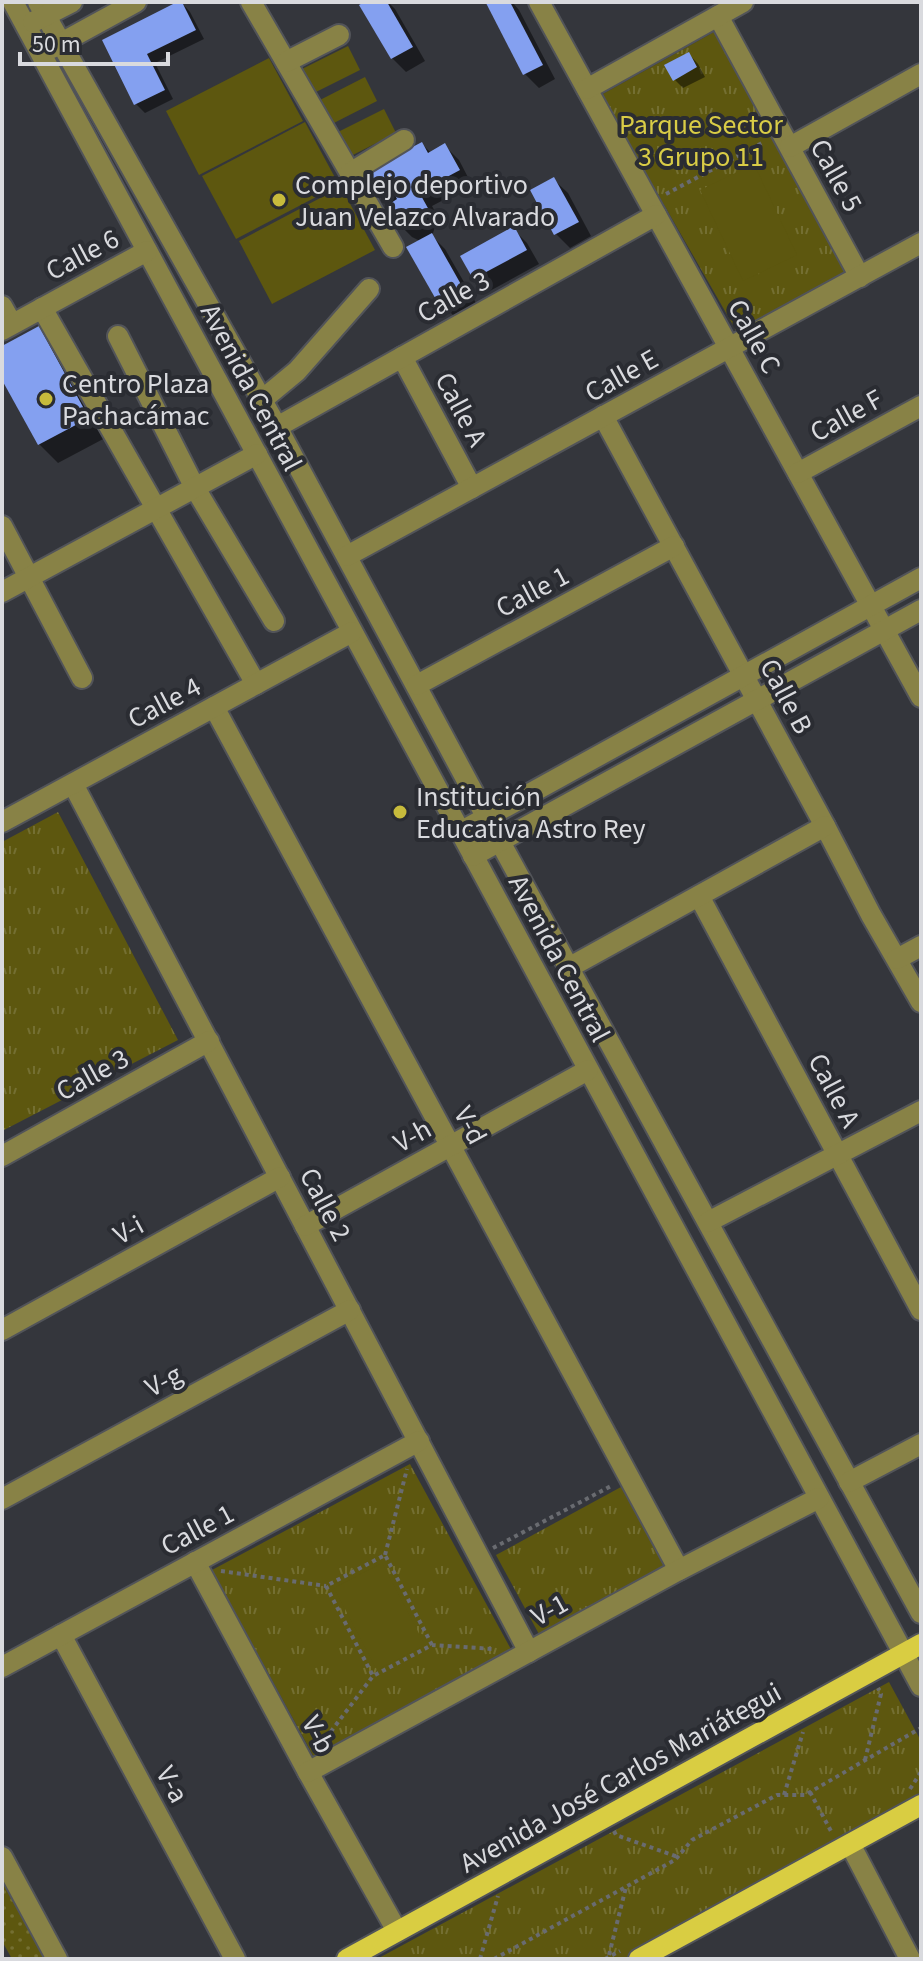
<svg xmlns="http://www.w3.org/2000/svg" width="923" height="1961" font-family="'Source Sans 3',sans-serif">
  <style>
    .grass { fill: url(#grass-dots) }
    .park { fill: url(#park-tufts) }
    .pitch { fill: #5d570f }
    .shadow { fill: #0007 }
    .building { fill: #84a0f0 }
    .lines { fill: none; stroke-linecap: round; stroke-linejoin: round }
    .minor-casing { stroke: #525459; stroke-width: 24 }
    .major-casing { stroke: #525459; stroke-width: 24 }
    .path { stroke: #696b70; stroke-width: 4; stroke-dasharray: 4 4; stroke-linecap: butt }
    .minor { stroke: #888246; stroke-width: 20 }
    .major { stroke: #d9cd42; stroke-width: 20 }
    .poi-dot { fill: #c7bb3c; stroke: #2a2c32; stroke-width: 3 }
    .labels { text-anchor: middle; stroke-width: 8; stroke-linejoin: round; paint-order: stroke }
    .park-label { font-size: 28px; fill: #d9cc46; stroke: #2a2c32 }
    .street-label { font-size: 28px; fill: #d9dade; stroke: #2a2c32 }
    .poi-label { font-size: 28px; fill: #d9dade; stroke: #2a2c32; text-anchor: start }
  </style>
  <defs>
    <pattern id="grass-dots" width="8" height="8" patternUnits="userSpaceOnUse" patternTransform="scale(2)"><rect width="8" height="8" fill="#5d570f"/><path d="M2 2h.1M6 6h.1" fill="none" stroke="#746f32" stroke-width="1.8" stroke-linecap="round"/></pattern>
    <pattern id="park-tufts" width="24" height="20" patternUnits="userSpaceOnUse" patternTransform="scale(2)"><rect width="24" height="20" fill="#5d570f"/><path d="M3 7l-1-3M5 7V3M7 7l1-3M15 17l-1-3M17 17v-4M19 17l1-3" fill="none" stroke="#746f32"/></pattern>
  </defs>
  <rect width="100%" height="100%" fill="#34363c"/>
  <polygon class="grass" points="2,1881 44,1959 12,1959 2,1941"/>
  <g class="park">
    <polygon points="714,32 849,269 737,332 601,95"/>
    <polygon points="58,812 178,1040 2,1131 2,842"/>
    <polygon points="410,1464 513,1653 315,1759 212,1570"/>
    <polygon points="621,1487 666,1568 540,1636 496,1555"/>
    <polygon points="889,1682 921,1741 921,1799 624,1959 377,1959"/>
  </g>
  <g class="pitch">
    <polygon points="348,46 360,70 312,94 300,70"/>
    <polygon points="269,58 303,121 199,175 166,111"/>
    <polygon points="365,77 377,101 330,125 318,101"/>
    <polygon points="384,109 396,133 349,157 336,133"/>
    <polygon points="305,122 339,185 236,239 202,176"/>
    <polygon points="754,164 797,255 743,281 700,190"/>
    <polygon points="341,187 375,250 272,304 239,241"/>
    <polygon points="382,1563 425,1645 377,1670 334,1588"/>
  </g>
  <g class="shadow">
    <polygon points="181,2 190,12 204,39 155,63 173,99 145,113 136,104 104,41"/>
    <polygon points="368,2 388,2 395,9 425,61 406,72 392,58"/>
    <polygon points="488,2 516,2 513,3 519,10 555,79 539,88 525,74"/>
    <polygon points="689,54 698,64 705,77 683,88 674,79"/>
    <polygon points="422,144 431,153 445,146 459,160 472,185 432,206 442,224 435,227 432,236 445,249 476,303 454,316 440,302 420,241 412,237 398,223 393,204 386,197"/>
    <polygon points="553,179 568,193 591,236 570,248 556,234"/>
    <polygon points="513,229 527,243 539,264 488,292 474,278"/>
    <polygon points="39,329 58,347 107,437 58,463 39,444 2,376 2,349"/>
  </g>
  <g class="building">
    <polygon points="177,2 182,2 196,30 147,54 165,90 134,105 102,40"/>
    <polygon points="364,2 387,2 413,47 391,59 359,5"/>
    <polygon points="488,2 510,2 543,65 523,75 486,3"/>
    <polygon points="689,52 697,67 673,81 664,65"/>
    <polygon points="422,142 428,153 445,143 460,170 419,192 429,210 421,214 418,223 406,229 396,224 390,212 391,203 397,199 394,193 384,198 369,170"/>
    <polygon points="554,177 579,222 554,235 530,190"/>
    <polygon points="514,226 527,250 473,279 460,256"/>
    <polygon points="432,233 463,288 438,303 406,247"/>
    <polygon points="39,326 89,418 38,445 2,380 2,346"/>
  </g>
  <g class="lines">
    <g class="minor-casing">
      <g id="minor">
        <polyline points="13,2 921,1686"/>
        <polyline points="38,2 277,427 487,818 921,1613"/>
        <polyline points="251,2 393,247"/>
        <polyline points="539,2 921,697"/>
        <polyline points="718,16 860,277"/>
        <polyline points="33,22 72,2"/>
        <polyline points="52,48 136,2"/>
        <polyline points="286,62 339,35"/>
        <polyline points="587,89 743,2"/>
        <polyline points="790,147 921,74"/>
        <polyline points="350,173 404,140"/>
        <polyline points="2,306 12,324"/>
        <polyline points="42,308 256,684"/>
        <polyline points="2,330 147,251"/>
        <polyline points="118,336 195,488 274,621"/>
        <polyline points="402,357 472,488"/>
        <polyline points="262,400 297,371 369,289"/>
        <polyline points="603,416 825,826 871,915 921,1002"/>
        <polyline points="277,427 656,215"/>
        <polyline points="798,473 921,406"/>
        <polyline points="2,526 82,678"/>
        <polyline points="347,556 921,243"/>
        <polyline points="2,592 257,454"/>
        <polyline points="417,685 674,546"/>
        <polyline points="214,707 679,1570"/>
        <polyline points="73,784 529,1652"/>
        <polyline points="2,822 352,632"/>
        <polyline points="460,832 921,578"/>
        <polyline points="473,856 921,610"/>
        <polyline points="699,896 921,1310"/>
        <polyline points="897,959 921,946"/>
        <polyline points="570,967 825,826"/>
        <polyline points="2,1156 209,1041"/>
        <polyline points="708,1222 921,1111"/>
        <polyline points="305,1226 588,1070"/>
        <polyline points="2,1330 280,1177"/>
        <polyline points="849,1482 921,1444"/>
        <polyline points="2,1499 350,1310"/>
        <polyline points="195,1562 308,1772 397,1931"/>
        <polyline points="61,1635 235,1959"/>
        <polyline points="2,1667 419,1441"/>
        <polyline points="308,1772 679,1570 819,1498"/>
        <polyline points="850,1844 910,1959"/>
        <polyline points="2,1857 57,1959"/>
      </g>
    </g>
    <g class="major-casing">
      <g id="major">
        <polyline points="347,1959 921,1644"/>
        <polyline points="639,1959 921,1805"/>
      </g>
    </g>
    <g class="path">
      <polyline points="666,194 764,142"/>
      <polyline points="493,1548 613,1485"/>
      <polyline points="385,1555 407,1469"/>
      <polyline points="221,1571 326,1586"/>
      <polyline points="432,1645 385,1555 326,1586 373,1676 432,1645 493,1649"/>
      <polyline points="326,1738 373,1676"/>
      <polyline points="865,1760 881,1694 878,1688"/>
      <polyline points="910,1789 921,1772"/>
      <polyline points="810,1792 832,1833"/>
      <polyline points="784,1795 803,1732"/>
      <polyline points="614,1831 616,1835 678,1857"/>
      <polyline points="609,1955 626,1887"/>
      <polyline points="480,1959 498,1896"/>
      <polyline points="494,1959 675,1860 692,1840 777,1795 805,1795 921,1728"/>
      <polyline points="605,1959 620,1951"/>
    </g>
    <use href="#minor" class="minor"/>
    <use href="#major" class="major"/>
  </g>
  <g class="poi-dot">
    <circle cx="279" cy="200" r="8"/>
    <circle cx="46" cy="399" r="8"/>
    <circle cx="400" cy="812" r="8"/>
  </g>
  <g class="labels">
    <g class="park-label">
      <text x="701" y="134">Parque Sector<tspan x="701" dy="32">3 Grupo 11</tspan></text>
    </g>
    <g class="street-label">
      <text transform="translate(837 175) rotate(61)" y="10">Calle 5</text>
      <text transform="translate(82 254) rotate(-28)" y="10">Calle 6</text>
      <text transform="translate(453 296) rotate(-29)" y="10">Calle 3</text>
      <text transform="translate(755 336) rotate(61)" y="10">Calle C</text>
      <text transform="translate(621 375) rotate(-29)" y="10">Calle E</text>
      <text transform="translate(252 387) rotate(62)" y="10">Avenida Central</text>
      <text transform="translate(462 409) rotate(62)" y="10">Calle A</text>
      <text transform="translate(846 415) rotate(-29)" y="10">Calle F</text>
      <text transform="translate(532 591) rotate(-28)" y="10">Calle 1</text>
      <text transform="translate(787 696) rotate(62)" y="10">Calle B</text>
      <text transform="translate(164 702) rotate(-28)" y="10">Calle 4</text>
      <text transform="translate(560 958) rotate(62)" y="10">Avenida Central</text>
      <text transform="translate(92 1074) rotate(-29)" y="10">Calle 3</text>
      <text transform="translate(835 1090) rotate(62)" y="10">Calle A</text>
      <text transform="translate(471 1125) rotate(62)" y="10">V-d</text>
      <text transform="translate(412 1135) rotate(-29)" y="10">V-h</text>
      <text transform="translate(326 1204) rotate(62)" y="10">Calle 2</text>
      <text transform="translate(128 1229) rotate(-29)" y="10">V-i</text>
      <text transform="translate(163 1380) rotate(-28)" y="10">V-g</text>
      <text transform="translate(197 1529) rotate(-28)" y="10">Calle 1</text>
      <text transform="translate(549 1609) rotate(-29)" y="10">V-1</text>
      <text transform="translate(319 1734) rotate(62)" y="10">V-b</text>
      <text transform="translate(620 1777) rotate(-29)" y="10">Avenida José Carlos Mariátegui</text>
      <text transform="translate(173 1784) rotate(62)" y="10">V-a</text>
    </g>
    <g class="poi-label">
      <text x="295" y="194">Complejo deportivo<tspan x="295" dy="32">Juan Velazco Alvarado</tspan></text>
      <text x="62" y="393">Centro Plaza<tspan x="62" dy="32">Pachacámac</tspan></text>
      <text x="416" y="806">Institución<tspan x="416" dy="32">Educativa Astro Rey</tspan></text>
    </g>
  </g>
  <rect width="923" height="1961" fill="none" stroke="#d9dade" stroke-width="8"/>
  <path d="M20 52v12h148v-12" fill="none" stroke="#d9dade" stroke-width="4"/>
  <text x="32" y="52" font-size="24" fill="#d9dade" stroke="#2a2c32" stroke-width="6" paint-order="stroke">50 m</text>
</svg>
